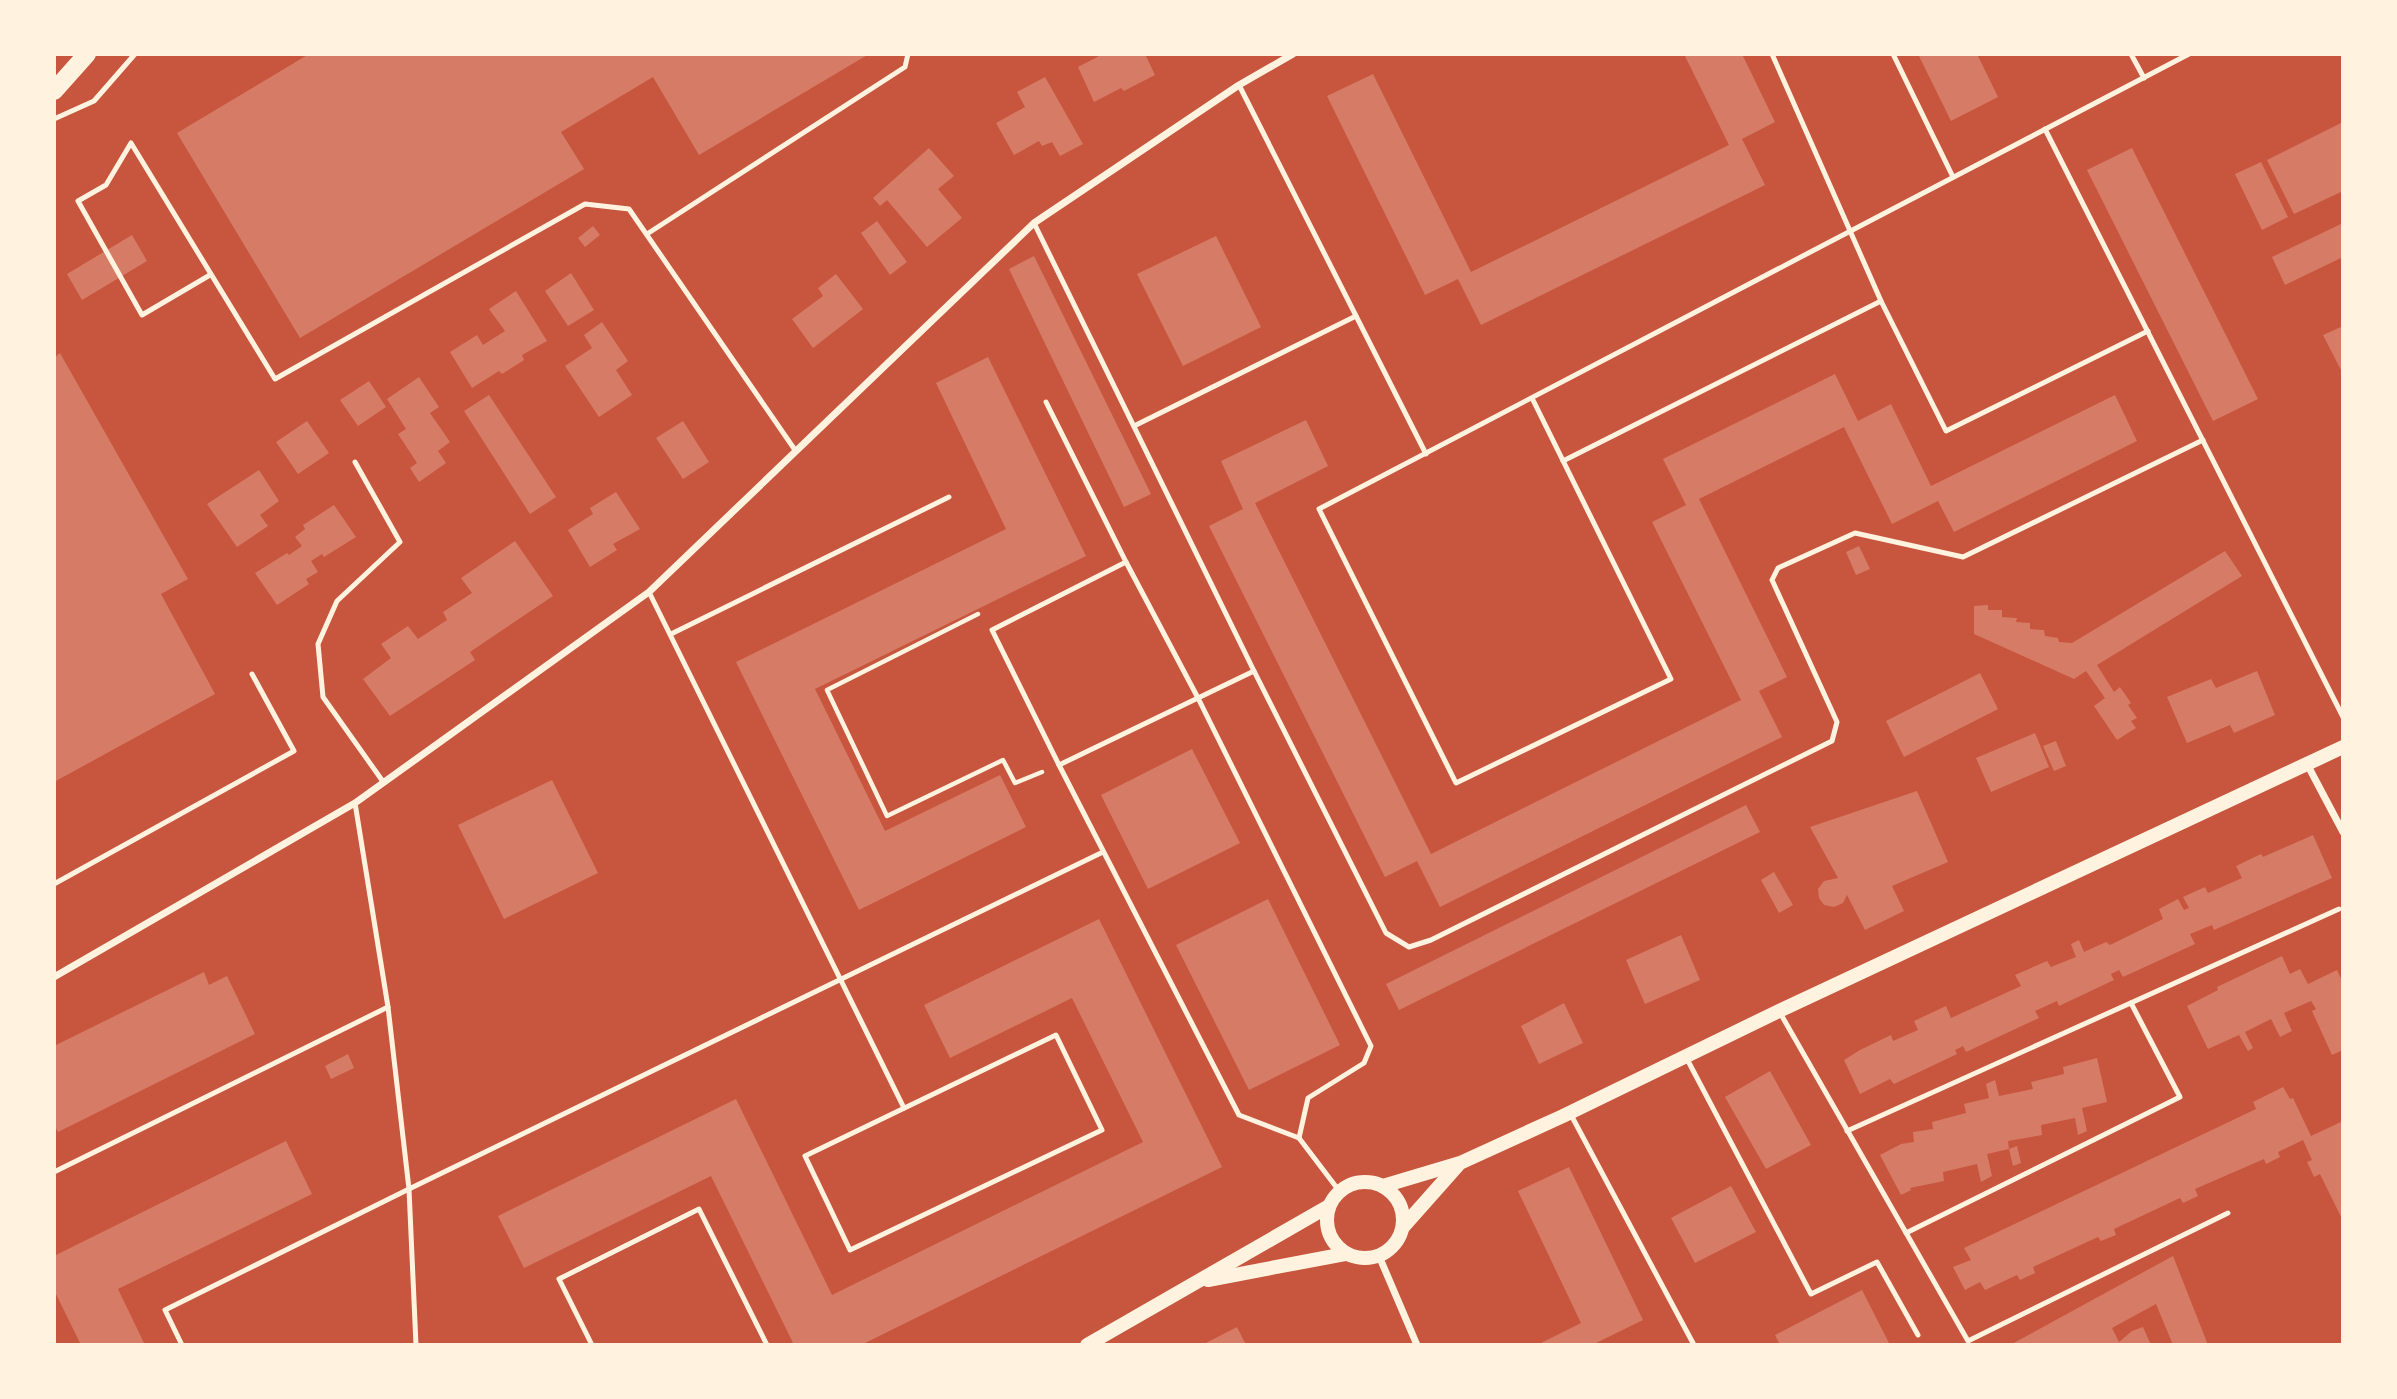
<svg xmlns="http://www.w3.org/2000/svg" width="2397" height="1399" font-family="'Work Sans',sans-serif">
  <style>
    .building { fill: #d67c66 }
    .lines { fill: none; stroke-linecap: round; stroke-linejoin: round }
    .path { stroke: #fff3e0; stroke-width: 4.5 }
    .service { stroke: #fff3e0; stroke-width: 5 }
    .minor { stroke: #fff3e0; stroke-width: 7 }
    .secondary { stroke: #fff3e0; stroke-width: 14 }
    .primary { stroke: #fff3e0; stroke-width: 18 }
  </style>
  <rect width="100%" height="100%" fill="#c8553d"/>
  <g class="building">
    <polygon points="309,54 869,54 699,155 653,77 561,132 584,169 300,338 177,133"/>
    <polygon points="1103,54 1145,54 1155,75 1124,91 1121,88 1094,102 1078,67"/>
    <polygon points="1684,54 1742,54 1775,122 1742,139 1765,185 1481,325 1458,279 1425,295 1327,96 1373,74 1471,272 1729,145"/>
    <polygon points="1918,54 1977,54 1998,97 1951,121"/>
    <polygon points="1045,77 1083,144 1060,156 1052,142 1042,146 1039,141 1014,155 996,123 1025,107 1017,92"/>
    <polygon points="2343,122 2343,191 2294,214 2267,160"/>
    <polygon points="929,148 954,176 938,189 962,218 927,247 887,200 880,206 873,198"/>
    <polygon points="2132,148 2258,399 2213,421 2087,170"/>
    <polygon points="2261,162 2288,217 2262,230 2235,174"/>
    <polygon points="877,221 907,262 890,275 861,233"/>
    <polygon points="2343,223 2343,257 2285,285 2272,257"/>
    <polygon points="593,226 600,235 585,247 578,238"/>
    <polygon points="132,235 147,261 82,300 67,274"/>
    <polygon points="1216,236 1261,327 1183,366 1137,274"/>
    <polygon points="1034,256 1151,494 1124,507 1009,269"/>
    <polygon points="571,273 594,310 568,326 545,291"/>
    <polygon points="836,274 863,309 813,348 792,319 823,296 818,288"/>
    <polygon points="516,291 547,341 522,355 524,360 502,374 499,371 472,388 450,352 477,335 483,345 505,331 489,309"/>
    <polygon points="602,322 628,361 616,370 632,395 599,417 565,366 592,348 584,335"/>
    <polygon points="2343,326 2343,374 2323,335"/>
    <polygon points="60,353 188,579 161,594 215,694 54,782 54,358"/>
    <polygon points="988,357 1086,556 815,689 885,831 1000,775 1026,827 859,910 736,662 1006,529 936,383"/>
    <polygon points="1835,374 1858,421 1891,404 1931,486 2115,395 2137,441 1954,532 1938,501 1892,524 1844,427 1699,499 1787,677 1759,691 1782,737 1440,907 1417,861 1385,877 1209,526 1243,509 1221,461 1306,420 1328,466 1255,503 1431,854 1741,700 1652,522 1686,505 1663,459"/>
    <polygon points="419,377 439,407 430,413 450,442 438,451 446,463 419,482 410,468 417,463 398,434 406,429 387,399"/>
    <polygon points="369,381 386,407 358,426 340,400"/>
    <polygon points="489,395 556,497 530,514 464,411"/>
    <polygon points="307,421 329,453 298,474 276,442"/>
    <polygon points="683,421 709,462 683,479 656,438"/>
    <polygon points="259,470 279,501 260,515 268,526 237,547 207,504"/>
    <polygon points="616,492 640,529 613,544 617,550 590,567 568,530 593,514 590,508"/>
    <polygon points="334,505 356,537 324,557 322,554 311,561 318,572 306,579 309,584 277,605 255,573 287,553 289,555 302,546 295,537 305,529 303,525"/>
    <polygon points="515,541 553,596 470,652 475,660 390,716 363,679 391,658 381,644 408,626 418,639 447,620 443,612 472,593 461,578"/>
    <polygon points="1859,546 1870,569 1856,575 1846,552"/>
    <polygon points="2225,551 2242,576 2097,665 2114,692 2120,687 2131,703 2128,705 2137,718 2131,721 2136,728 2117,740 2094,706 2105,698 2086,671 2074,679 1974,634 1974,606 1988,605 1988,610 2002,610 2002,617 2017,618 2016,622 2030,623 2030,629 2044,630 2045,636 2058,638 2059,642 2072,643"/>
    <polygon points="2257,671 2275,715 2234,733 2230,725 2187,743 2167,697 2211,679 2216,688"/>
    <polygon points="1980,673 1998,709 1904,757 1886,721"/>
    <polygon points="2035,733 2049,767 1991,792 1976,758"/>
    <polygon points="2056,741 2066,766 2054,771 2043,746"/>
    <polygon points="1192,749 1240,843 1148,889 1101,795"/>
    <polygon points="552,780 598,873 504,919 458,825"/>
    <polygon points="1917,791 1948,862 1892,886 1904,911 1865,930 1847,895 1843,903 1834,907 1824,905 1819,898 1818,889 1824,881 1838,878 1810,827"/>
    <polygon points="1746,805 1760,832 1399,1010 1386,984"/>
    <polygon points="2313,835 2332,878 2214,930 2212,925 2190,934 2195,944 2123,977 2119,970 2111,974 2114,980 2059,1006 2057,1001 2035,1011 2039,1018 1966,1052 1963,1046 1955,1050 1957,1054 1894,1084 1890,1079 1860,1094 1844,1060 1860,1050 1891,1035 1893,1041 1918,1030 1914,1021 1946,1006 1951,1018 2021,986 2015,975 2047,961 2051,967 2076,957 2071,944 2079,940 2084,952 2106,942 2110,945 2163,919 2159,909 2178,899 2184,910 2189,908 2183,897 2205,887 2208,893 2242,878 2236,866 2261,854 2263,857"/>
    <polygon points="1774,872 1793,905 1779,913 1761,880"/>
    <polygon points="1268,899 1340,1045 1249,1090 1176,945"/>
    <polygon points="1099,919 1222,1167 861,1345 794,1345 711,1176 524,1268 498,1216 736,1099 832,1295 1143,1142 1072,998 950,1058 924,1005"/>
    <polygon points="1681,935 1700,980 1645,1004 1626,960"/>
    <polygon points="2282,956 2290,974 2300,969 2308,984 2337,970 2343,983 2343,1050 2332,1055 2312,1011 2316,1009 2311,1001 2284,1013 2292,1031 2280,1037 2271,1019 2245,1032 2253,1048 2248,1051 2239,1035 2208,1049 2187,1006 2218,990 2217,987"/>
    <polygon points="204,972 209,985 227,976 255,1034 58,1132 54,1125 54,1046"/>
    <polygon points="1564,1003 1583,1043 1539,1064 1521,1026"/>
    <polygon points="348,1054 354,1068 331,1079 325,1066"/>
    <polygon points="2097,1058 2107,1102 2082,1108 2087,1131 2078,1135 2075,1118 2041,1125 2042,1135 2008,1141 2009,1149 2017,1146 2021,1163 2013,1166 2009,1149 1987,1154 1992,1176 1981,1182 1977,1164 1943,1172 1944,1181 1910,1188 1911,1190 1901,1195 1880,1155 1901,1144 1914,1142 1913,1132 1933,1129 1932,1122 1966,1113 1964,1104 1989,1098 1986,1084 1995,1080 1999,1096 2033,1089 2031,1082 2064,1074 2063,1067"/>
    <polygon points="1770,1071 1811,1145 1766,1169 1725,1097"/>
    <polygon points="2283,1087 2290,1099 2293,1098 2311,1136 2343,1121 2343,1221 2320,1174 2314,1177 2307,1162 2312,1160 2303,1140 2278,1152 2280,1157 2266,1164 2264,1159 2195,1189 2198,1196 2183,1203 2180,1198 2114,1229 2116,1235 2101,1241 2098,1237 2033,1267 2035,1273 2020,1280 2017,1275 1985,1290 1980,1282 1965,1290 1953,1267 1971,1260 1964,1248 2256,1109 2253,1102"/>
    <polygon points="286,1141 312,1194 118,1289 145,1345 81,1345 54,1290 54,1256"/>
    <polygon points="1569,1167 1643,1320 1592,1345 1537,1345 1581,1323 1518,1191"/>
    <polygon points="1731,1186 1756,1232 1695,1263 1671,1218"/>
    <polygon points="2173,1256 2208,1345 2173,1345 2156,1304 2112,1328 2119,1342 2132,1331 2143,1327 2151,1345 2085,1345 2084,1343 2079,1345 2010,1345"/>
    <polygon points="1862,1290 1890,1345 1780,1345 1775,1335"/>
    <polygon points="1237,1327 1246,1345 1202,1345"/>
  </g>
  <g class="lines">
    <polyline class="path" points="978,614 827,690 887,816 1003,760 1015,783 1042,772"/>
    <g class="service">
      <polyline points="1772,54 1881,301 1946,431 2148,331"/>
      <polyline points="1893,54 1953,177"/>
      <polyline points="2131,54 2144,78"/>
      <polyline points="1239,85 1426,454"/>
      <polyline points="54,119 94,101 135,54"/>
      <polyline points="2045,129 2343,717"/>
      <polyline points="1034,223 1254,671 1386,933 1409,947 1431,940 1832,741 1837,722 1772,580 1778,568 1855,533 1963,557 2203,440"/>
      <polyline points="647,234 905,67 908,54"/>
      <polyline points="210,275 142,315 78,201 106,185 131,143 275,379 585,204 629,209 795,450"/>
      <polyline points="1532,398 1671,679 1456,783 1319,509 2189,54"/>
      <polyline points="1046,402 1126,562 992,630 1059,765"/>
      <polyline points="1134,426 1356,316"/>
      <polyline points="1563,461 1881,301"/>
      <polyline points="355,462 400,542 337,601 318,644 323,697 384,783"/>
      <polyline points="1126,562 1198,698 1371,1046 1364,1063 1308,1098 1299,1138"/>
      <polyline points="649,592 904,1108"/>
      <polyline points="671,634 949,497"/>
      <polyline points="1254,671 1059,765 1239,1115 1299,1138"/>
      <polyline points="355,803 388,1007 409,1189 416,1345"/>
      <polyline points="54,884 294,751 252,674"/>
      <polyline points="1779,1011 1968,1341 2228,1213"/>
      <polygon points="1056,1035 1102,1130 850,1250 805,1156"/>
      <polyline points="1687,1059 1811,1294 1877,1262 1918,1335"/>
      <polyline points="1570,1113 1694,1345"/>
      <polyline points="1847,1131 2339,909"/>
      <polyline points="1299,1138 1340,1192"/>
      <polyline points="54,1172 388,1007"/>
      <polyline points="1906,1233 2180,1097 2131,1003"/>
      <polyline points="182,1345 165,1310 409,1189 1103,852"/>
      <polyline points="592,1345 559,1279 699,1209 767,1345"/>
    </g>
    <g class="minor">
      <polyline points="2307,764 2343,832"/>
      <polyline points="54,977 355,803 649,592 1034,223 1239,85 1293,54"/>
      <polyline points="1379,1256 1417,1345"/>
    </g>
    <g class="secondary">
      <circle cx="1365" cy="1220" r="38"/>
      <polyline points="1383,1186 1460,1163 1563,1116 1779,1011 2343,747"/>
      <polyline points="1403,1227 1458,1165"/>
      <polyline points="1208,1280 1345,1254"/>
      <polyline points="1087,1345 1329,1206"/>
    </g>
    <polyline class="primary" points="54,91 87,54"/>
  </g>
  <rect width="2397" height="1399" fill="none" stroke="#fff3e0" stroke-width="112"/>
</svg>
